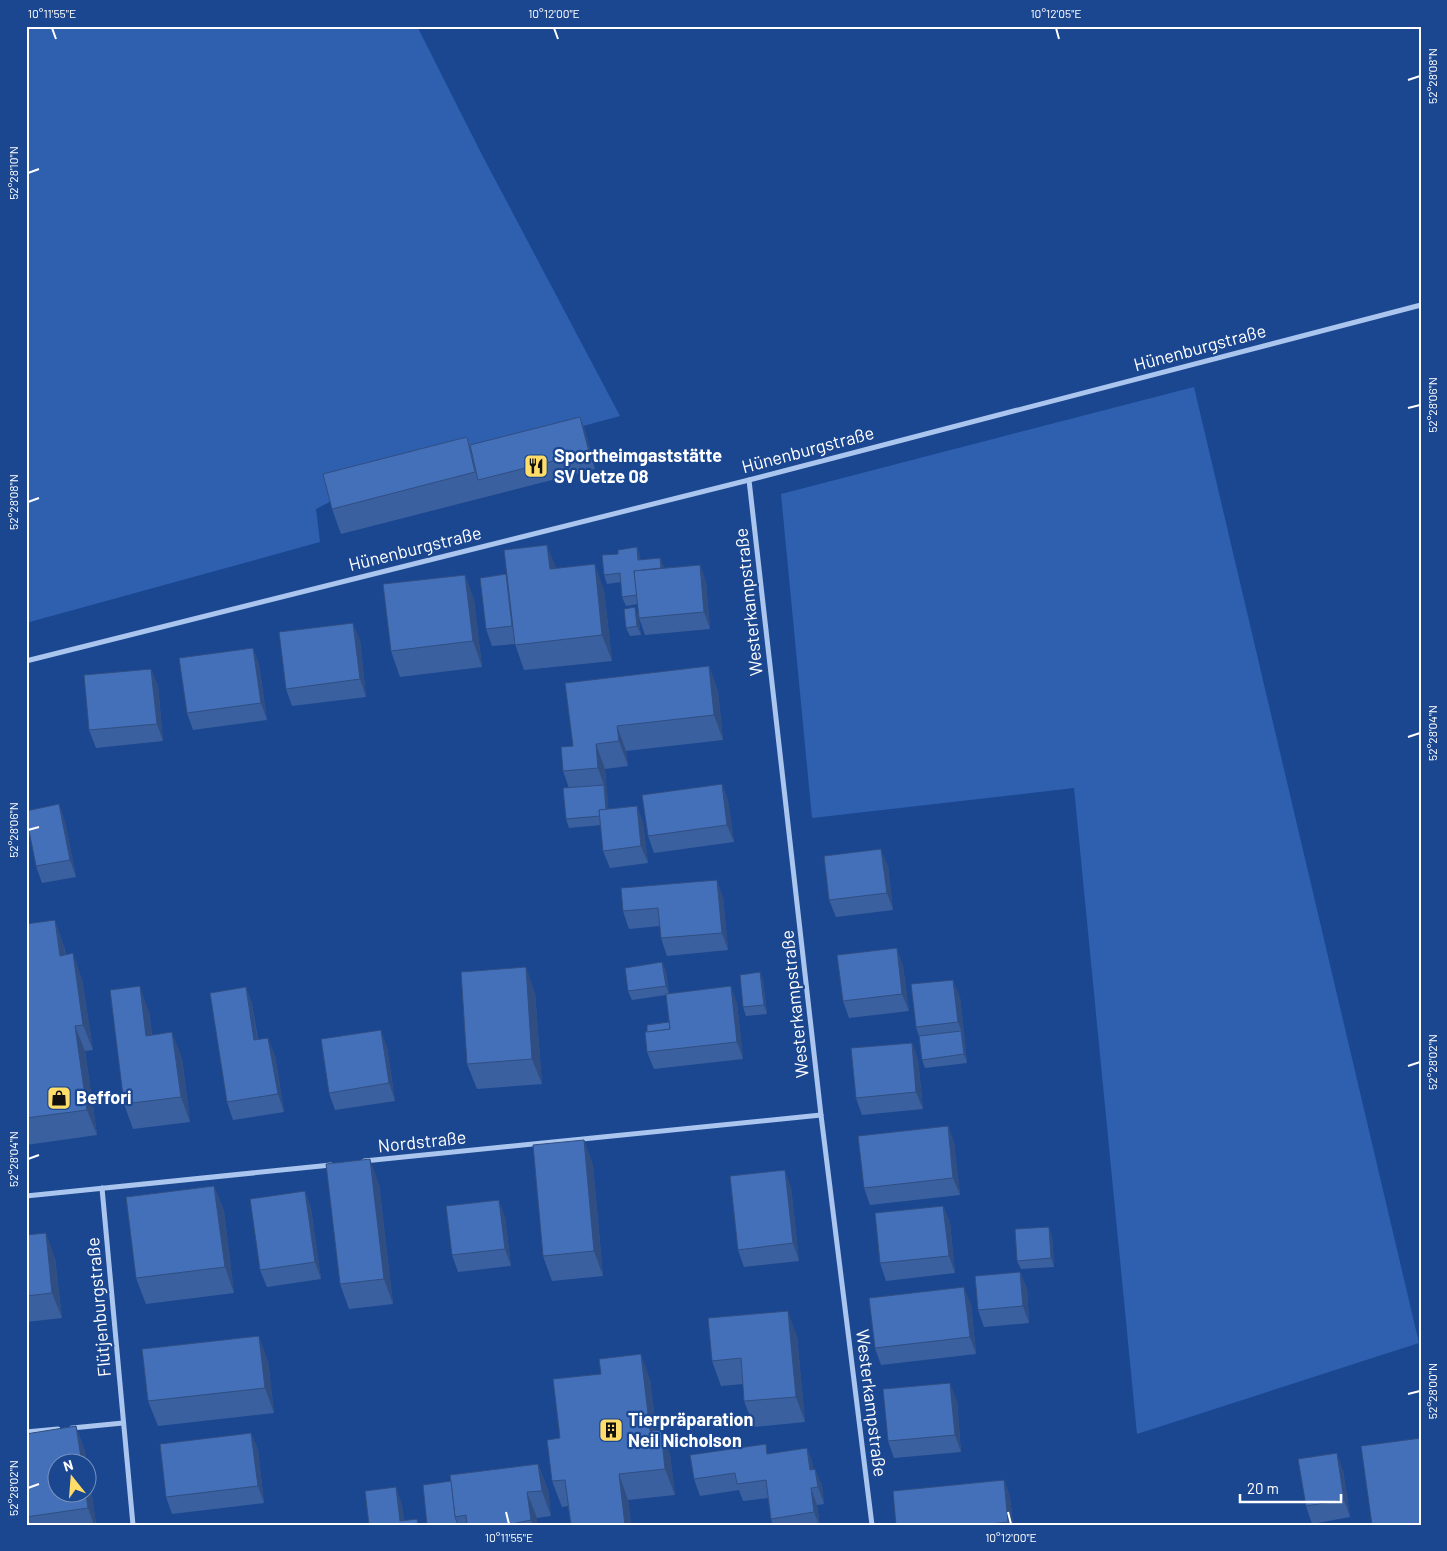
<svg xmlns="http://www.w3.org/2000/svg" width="1447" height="1551" font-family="Barlow,sans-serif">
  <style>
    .green { fill: #2e60af }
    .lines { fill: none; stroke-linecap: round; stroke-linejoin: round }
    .minor { stroke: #aac5ee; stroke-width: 5 }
    .wall { fill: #3a609f }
    .shaded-wall { fill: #304e82 }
    .building { fill: #4470b9; stroke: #304e82 }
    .ticks { fill: none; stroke: #fff; stroke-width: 2 }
    .labels { text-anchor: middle; stroke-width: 4.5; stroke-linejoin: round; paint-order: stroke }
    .street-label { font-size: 18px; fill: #fff; stroke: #1b4791 }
    .poi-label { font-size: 18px; font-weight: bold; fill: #fff; stroke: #1b4791; text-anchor: start }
    .neatline { fill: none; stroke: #fff; stroke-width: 2 }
    .ticks-label { font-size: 12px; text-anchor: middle; fill: #fff }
  </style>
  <rect width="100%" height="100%" fill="#1b4791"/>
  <g class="green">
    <polygon points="26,26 417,26 481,153 620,416 359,487 316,509 320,542 26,623"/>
    <polygon points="1194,387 1419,1343 1137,1434 1074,788 812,818 781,494"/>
  </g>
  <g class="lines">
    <g class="minor">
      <polyline points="749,480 821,1115 872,1525"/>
      <polyline points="26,661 749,480 1421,305"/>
      <polyline points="364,1161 821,1115"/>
      <polyline points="102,1188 133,1525"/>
      <polyline points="26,1196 331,1165"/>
      <polyline points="72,1428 123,1423"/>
      <polyline points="26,1432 58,1429"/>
    </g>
  </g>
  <g class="wall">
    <polygon points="580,417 586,434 595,469 341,534 332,509 467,437 470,445"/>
    <polygon points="637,547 640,556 640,560 660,558 664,568 700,565 706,582 710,629 645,635 639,618 638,604 626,606 622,597 621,582 607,584 604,575 618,554"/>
    <polygon points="556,568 604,590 612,661 524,670 515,644 492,646 486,629 507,578"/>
    <polygon points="465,575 474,600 482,667 400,677 391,651"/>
    <polygon points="635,607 638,616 641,635 630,636 626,628"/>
    <polygon points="360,640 366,697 292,706 286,689"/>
    <polygon points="253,648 259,665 267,720 193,730 187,713"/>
    <polygon points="709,666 718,692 723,740 626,751 628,766 605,769 608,809 637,806 643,823 648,863 610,868 603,851 601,825 569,828 566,819 569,788 563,771 573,746"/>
    <polygon points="151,669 158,686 163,741 96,748 89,730"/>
    <polygon points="722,784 728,801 734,842 654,853 648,836"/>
    <polygon points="59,804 65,822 76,877 42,883 36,866"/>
    <polygon points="888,866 893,910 836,917 829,900"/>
    <polygon points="723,897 728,950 667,956 661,938 660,926 629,929 623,911"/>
    <polygon points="26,901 29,924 64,946 66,955 82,979 93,1050 85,1051 97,1135 26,1145"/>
    <polygon points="662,962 666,971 669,993 737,1003 743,1059 654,1069 647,1052 647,1032 669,1022 666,995 632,1000 628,991"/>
    <polygon points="903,966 909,1011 849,1018 843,1001"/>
    <polygon points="760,972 763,981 767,1014 746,1016 743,1007"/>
    <polygon points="246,987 252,1004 258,1039 275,1055 284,1112 233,1120 227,1102"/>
    <polygon points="535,993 542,1084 477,1089 467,1064"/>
    <polygon points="960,997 967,1063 925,1068 922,1060 919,1036 916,1027"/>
    <polygon points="149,1012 152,1035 182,1058 190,1122 133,1129 124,1104"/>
    <polygon points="912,1043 918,1060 923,1109 862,1115 856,1098"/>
    <polygon points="387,1047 395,1101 335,1110 329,1093"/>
    <polygon points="948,1126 954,1143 960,1195 870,1205 864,1188"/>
    <polygon points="584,1140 593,1165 603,1276 552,1281 543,1256"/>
    <polygon points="379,1184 393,1304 349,1309 340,1284"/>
    <polygon points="214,1186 224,1211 234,1293 146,1304 136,1278"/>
    <polygon points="791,1187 799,1261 744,1267 738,1250"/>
    <polygon points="305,1191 311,1209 321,1279 267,1287 260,1270"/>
    <polygon points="943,1206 950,1223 955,1273 886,1281 880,1263"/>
    <polygon points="505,1217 511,1266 458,1272 452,1255"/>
    <polygon points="26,1235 55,1258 62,1318 26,1322"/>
    <polygon points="1052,1236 1054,1267 1021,1269 1017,1261"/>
    <polygon points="1020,1272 1027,1289 1029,1323 984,1327 978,1310"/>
    <polygon points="971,1304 976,1354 881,1365 875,1348"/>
    <polygon points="797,1336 805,1422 754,1427 744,1401 743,1384 721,1386 712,1361"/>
    <polygon points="268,1361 274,1413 158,1426 148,1401"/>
    <polygon points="650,1379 656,1430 670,1455 675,1495 628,1500 631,1525 571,1525 568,1506 562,1507 552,1481 560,1438"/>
    <polygon points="957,1401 961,1452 894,1458 888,1441"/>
    <polygon points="76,1426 85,1452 88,1494 88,1466 96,1525 27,1525 26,1434"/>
    <polygon points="251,1433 258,1450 264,1503 172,1514 166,1497"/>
    <polygon points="807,1448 813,1465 813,1469 815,1469 822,1486 824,1504 817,1505 820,1525 773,1525 771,1519 768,1498 743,1501 739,1490 700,1496 694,1479 769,1454"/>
    <polygon points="538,1464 548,1490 551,1516 537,1518 537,1525 427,1525 451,1481"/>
    <polygon points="1343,1470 1350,1517 1312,1524 1306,1506"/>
    <polygon points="1004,1480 1010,1497 1013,1525 896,1525"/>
  </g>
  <g class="shaded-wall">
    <polygon points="580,417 586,434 595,469 589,452"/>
    <polygon points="547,545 557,570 550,569"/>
    <polygon points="637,547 640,556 641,569 638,560"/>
    <polygon points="660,558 664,567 665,586 662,577"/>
    <polygon points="595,564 604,590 612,661 602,635"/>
    <polygon points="700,565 706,582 710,629 704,612"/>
    <polygon points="506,574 512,592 518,643 512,626"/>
    <polygon points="465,575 474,600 482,667 473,641"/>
    <polygon points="635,607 638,616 641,635 637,626"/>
    <polygon points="353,623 360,640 366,697 360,679"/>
    <polygon points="253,648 259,665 267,720 261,703"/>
    <polygon points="709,666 718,692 723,740 714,715"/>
    <polygon points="151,669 158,686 163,741 157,724"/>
    <polygon points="617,726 626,751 628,766 619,741"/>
    <polygon points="596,744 605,769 610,824 606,815 604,785 598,768"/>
    <polygon points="722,784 728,801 734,842 727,825"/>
    <polygon points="59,804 65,822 76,877 70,860"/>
    <polygon points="637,806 643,823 648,863 641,846"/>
    <polygon points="881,849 888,866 893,910 887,893"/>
    <polygon points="717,880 723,897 728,950 722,933"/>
    <polygon points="26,901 33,950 26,931"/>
    <polygon points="55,920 64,946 69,981 60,956"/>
    <polygon points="897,948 903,966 909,1011 902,994"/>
    <polygon points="73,953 82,979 93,1050 83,1025"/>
    <polygon points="662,962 666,971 669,995 666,986"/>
    <polygon points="526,967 535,993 542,1084 532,1059"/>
    <polygon points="760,972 763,981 767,1014 764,1005"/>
    <polygon points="953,980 960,997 965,1040 958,1022"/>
    <polygon points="140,986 149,1012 155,1061 146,1036"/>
    <polygon points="731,986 737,1003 743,1059 737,1042"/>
    <polygon points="246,987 252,1004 260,1057 254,1040"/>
    <polygon points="75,1026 85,1051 97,1135 87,1110"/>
    <polygon points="381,1030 387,1047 395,1101 389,1083"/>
    <polygon points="961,1031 965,1040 967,1063 964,1054"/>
    <polygon points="172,1032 182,1058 190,1122 181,1097"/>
    <polygon points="268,1038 275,1055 284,1112 278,1094"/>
    <polygon points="912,1043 918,1060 923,1109 916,1092"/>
    <polygon points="948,1126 954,1143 960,1195 953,1178"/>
    <polygon points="584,1140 593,1165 603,1276 594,1251"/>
    <polygon points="370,1159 379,1184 393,1304 384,1279"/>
    <polygon points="785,1170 791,1187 799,1261 793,1243"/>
    <polygon points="214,1186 224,1211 234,1293 225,1267"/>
    <polygon points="305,1191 311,1209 321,1279 315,1262"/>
    <polygon points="499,1200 505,1217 511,1266 505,1249"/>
    <polygon points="943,1206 950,1223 955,1273 949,1256"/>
    <polygon points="1049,1227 1052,1236 1054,1267 1051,1258"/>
    <polygon points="46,1233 55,1258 62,1318 52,1293"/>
    <polygon points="1020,1272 1027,1289 1029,1323 1023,1306"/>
    <polygon points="964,1287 971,1304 976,1354 970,1337"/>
    <polygon points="788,1311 797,1336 805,1422 796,1397"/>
    <polygon points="259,1336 268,1361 274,1413 265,1388"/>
    <polygon points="641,1354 650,1379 660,1457 650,1431"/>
    <polygon points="950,1383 957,1401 961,1452 955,1435"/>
    <polygon points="76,1426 85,1452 87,1464 82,1464"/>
    <polygon points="661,1430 670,1455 675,1495 665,1469"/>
    <polygon points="251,1433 258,1450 264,1503 258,1486"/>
    <polygon points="807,1448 813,1465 816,1487 810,1470"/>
    <polygon points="1337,1453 1343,1470 1350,1517 1344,1500"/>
    <polygon points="538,1464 548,1490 551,1516 542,1491"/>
    <polygon points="88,1466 96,1525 94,1525 88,1508 86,1494 88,1494"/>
    <polygon points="815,1469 822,1486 824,1504 818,1487"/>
    <polygon points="619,1474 628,1500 631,1525 625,1525"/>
    <polygon points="1004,1480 1010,1497 1013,1525 1009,1525 1008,1522"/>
    <polygon points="396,1487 402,1504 405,1525 400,1521"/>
    <polygon points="811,1488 817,1505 820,1525 819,1525 814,1512"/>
    <polygon points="527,1492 537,1518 537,1525 532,1525 531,1520"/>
  </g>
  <g class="building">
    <polygon points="580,417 589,452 478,480 470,445"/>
    <polygon points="467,437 475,472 332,509 323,474"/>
    <polygon points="547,545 550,569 595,564 602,635 515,645 504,550"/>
    <polygon points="637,547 638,560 660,558 661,568 634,571 637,595 622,597 620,573 604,575 602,555 618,554 618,550"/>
    <polygon points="700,565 704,612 639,618 634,571"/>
    <polygon points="506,574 512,626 486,629 480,578"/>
    <polygon points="465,575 473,641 391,651 383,584"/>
    <polygon points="635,607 637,626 626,628 624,609"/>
    <polygon points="353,623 360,679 286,689 279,632"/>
    <polygon points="253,648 261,703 187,713 179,658"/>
    <polygon points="709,666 714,715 617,726 619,741 596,744 598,768 563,771 561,747 573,746 565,683"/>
    <polygon points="151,669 157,724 89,730 84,675"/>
    <polygon points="722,784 727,825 648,836 642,795"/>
    <polygon points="604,785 606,810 599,810 600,816 566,819 563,788"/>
    <polygon points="59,804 70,860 36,866 26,815 26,811"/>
    <polygon points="637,806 641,846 603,851 599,810"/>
    <polygon points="881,849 887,893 829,900 824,856"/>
    <polygon points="717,880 722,933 661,938 658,908 623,911 621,888"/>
    <polygon points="55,920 60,956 73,953 83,1025 75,1026 87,1110 26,1118 26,924"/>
    <polygon points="897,948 902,994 843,1001 837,955"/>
    <polygon points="662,962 666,986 628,991 625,968"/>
    <polygon points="526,967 532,1059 467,1064 461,972"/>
    <polygon points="760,972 764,1005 743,1007 740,975"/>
    <polygon points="953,980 958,1022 916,1027 911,984"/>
    <polygon points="140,986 146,1036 172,1032 181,1097 124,1104 110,990"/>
    <polygon points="731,986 737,1042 647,1052 645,1032 670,1029 666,994"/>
    <polygon points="246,987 254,1040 268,1038 278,1094 227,1102 210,993"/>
    <polygon points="669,1022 670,1029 647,1032 647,1025"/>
    <polygon points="381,1030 389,1083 329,1093 321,1039"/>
    <polygon points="961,1031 964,1054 922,1060 919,1036"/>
    <polygon points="912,1043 916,1092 856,1098 851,1048"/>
    <polygon points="948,1126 953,1178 864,1188 858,1136"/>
    <polygon points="584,1140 594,1251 543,1256 533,1145"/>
    <polygon points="370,1159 384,1279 340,1284 326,1164"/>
    <polygon points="785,1170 793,1243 738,1250 730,1176"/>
    <polygon points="214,1186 225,1267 136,1278 126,1197"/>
    <polygon points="305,1191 315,1262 260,1270 250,1199"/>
    <polygon points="499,1200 505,1249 452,1255 446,1206"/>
    <polygon points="943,1206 949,1256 880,1263 875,1213"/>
    <polygon points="1049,1227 1051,1258 1017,1261 1015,1229"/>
    <polygon points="46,1233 52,1293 26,1296 26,1235"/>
    <polygon points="1020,1272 1023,1306 978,1310 975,1276"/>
    <polygon points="964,1287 970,1337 875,1348 869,1298"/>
    <polygon points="788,1311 796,1397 744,1401 741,1358 712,1361 708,1318"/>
    <polygon points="259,1336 265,1388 148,1401 142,1349"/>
    <polygon points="641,1354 650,1431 661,1430 665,1469 619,1474 625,1525 571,1525 565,1480 552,1481 547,1440 560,1438 553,1379 601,1374 599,1359"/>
    <polygon points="950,1383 955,1435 888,1441 883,1389"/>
    <polygon points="76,1426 82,1464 58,1464 58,1494 86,1494 88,1508 26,1517 26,1434"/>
    <polygon points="251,1433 258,1486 166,1497 160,1444"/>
    <polygon points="1421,1438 1421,1525 1372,1525 1361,1446"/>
    <polygon points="766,1444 767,1454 807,1448 810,1470 815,1469 818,1487 811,1488 814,1512 771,1519 766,1480 737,1484 735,1473 694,1479 690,1455"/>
    <polygon points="1337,1453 1344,1500 1306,1506 1298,1459"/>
    <polygon points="538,1464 542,1491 527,1492 531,1520 516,1523 516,1525 467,1525 466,1515 455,1517 450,1475"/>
    <polygon points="1004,1480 1008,1522 980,1525 896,1525 893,1491"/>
    <polygon points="451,1481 455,1517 458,1525 427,1525 423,1485"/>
    <polygon points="396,1487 400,1521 417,1519 418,1525 369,1525 365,1491"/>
  </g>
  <path class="ticks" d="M52,28L56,39M554,28L558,39M1056,28L1059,39M1408,80L1420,76M28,173L39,169M1408,408L1420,405M28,502L39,498M1408,737L1420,733M28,830L39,827M1408,1066L1420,1062M28,1159L39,1155M1408,1394L1420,1391M28,1488L39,1484M506,1512L509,1524M1008,1512L1011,1524"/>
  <defs>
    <g id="restaurant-square" transform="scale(1.25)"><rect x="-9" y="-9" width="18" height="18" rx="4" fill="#ffdd68" stroke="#1b4791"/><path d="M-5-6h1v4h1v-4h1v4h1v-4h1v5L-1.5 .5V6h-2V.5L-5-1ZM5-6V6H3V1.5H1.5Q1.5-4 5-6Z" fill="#111"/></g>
    <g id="shop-square" transform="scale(1.25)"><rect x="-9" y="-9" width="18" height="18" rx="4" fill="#ffdd68" stroke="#1b4791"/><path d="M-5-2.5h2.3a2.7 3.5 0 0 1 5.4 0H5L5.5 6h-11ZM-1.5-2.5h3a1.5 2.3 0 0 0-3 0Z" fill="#111"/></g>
    <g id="building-square" transform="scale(1.25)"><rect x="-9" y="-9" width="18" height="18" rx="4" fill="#ffdd68" stroke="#1b4791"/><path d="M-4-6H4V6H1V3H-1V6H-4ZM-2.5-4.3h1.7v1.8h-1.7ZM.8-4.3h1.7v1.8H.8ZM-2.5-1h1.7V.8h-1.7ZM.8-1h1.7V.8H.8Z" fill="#111"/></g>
  </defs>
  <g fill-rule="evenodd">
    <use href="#restaurant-square" x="536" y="466"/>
    <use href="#shop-square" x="59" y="1098"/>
    <use href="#building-square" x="611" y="1430"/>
  </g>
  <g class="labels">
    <g class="street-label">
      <text transform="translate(1200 348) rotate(-15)" y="6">Hünenburgstraße</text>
      <text transform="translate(808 450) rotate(-15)" y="6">Hünenburgstraße</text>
      <text transform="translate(415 549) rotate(-14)" y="6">Hünenburgstraße</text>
      <text transform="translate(749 602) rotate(-96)" y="6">Westerkampstraße</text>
      <text transform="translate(795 1004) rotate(-96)" y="6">Westerkampstraße</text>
      <text transform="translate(422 1142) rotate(-6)" y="6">Nordstraße</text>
      <text transform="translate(99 1307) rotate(-95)" y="6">Flütjenburgstraße</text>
      <text transform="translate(871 1403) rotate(83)" y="6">Westerkampstraße</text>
    </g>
    <g class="poi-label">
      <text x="554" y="462">Sportheimgaststätte<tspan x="554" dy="21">SV Uetze 08</tspan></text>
      <text x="76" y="1104">Beffori</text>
      <text x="628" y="1426">Tierpräparation<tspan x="628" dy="21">Neil Nicholson</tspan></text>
    </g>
  </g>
  <rect width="1447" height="1551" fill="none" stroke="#1b4791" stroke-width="55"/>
  <g transform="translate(72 1478) rotate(343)"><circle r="24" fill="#1b4791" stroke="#7691bd"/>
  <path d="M0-4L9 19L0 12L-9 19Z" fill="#ffdd68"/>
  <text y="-8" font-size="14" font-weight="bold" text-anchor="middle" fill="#ffffff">N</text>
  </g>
  <path d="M1240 1494v8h101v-8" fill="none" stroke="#ffffff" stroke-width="2.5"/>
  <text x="1247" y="1494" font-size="15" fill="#ffffff" stroke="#1b4791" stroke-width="4" paint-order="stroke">20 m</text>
  <rect x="28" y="28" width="1392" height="1496" class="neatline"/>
  <g class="ticks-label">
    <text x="52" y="18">10°11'55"E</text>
    <text x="554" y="18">10°12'00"E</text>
    <text x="1056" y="18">10°12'05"E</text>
    <text transform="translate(1433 76) rotate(-90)" y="4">52°28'08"N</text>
    <text transform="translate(14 173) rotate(-90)" y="4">52°28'10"N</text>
    <text transform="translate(1433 405) rotate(-90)" y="4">52°28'06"N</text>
    <text transform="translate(14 502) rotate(-90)" y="4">52°28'08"N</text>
    <text transform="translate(1433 733) rotate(-90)" y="4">52°28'04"N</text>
    <text transform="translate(14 830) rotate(-90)" y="4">52°28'06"N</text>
    <text transform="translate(1433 1062) rotate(-90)" y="4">52°28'02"N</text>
    <text transform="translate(14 1159) rotate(-90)" y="4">52°28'04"N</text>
    <text transform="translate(1433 1391) rotate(-90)" y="4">52°28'00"N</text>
    <text transform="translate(14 1488) rotate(-90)" y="4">52°28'02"N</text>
    <text x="509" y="1542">10°11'55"E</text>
    <text x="1011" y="1542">10°12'00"E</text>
  </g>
</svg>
